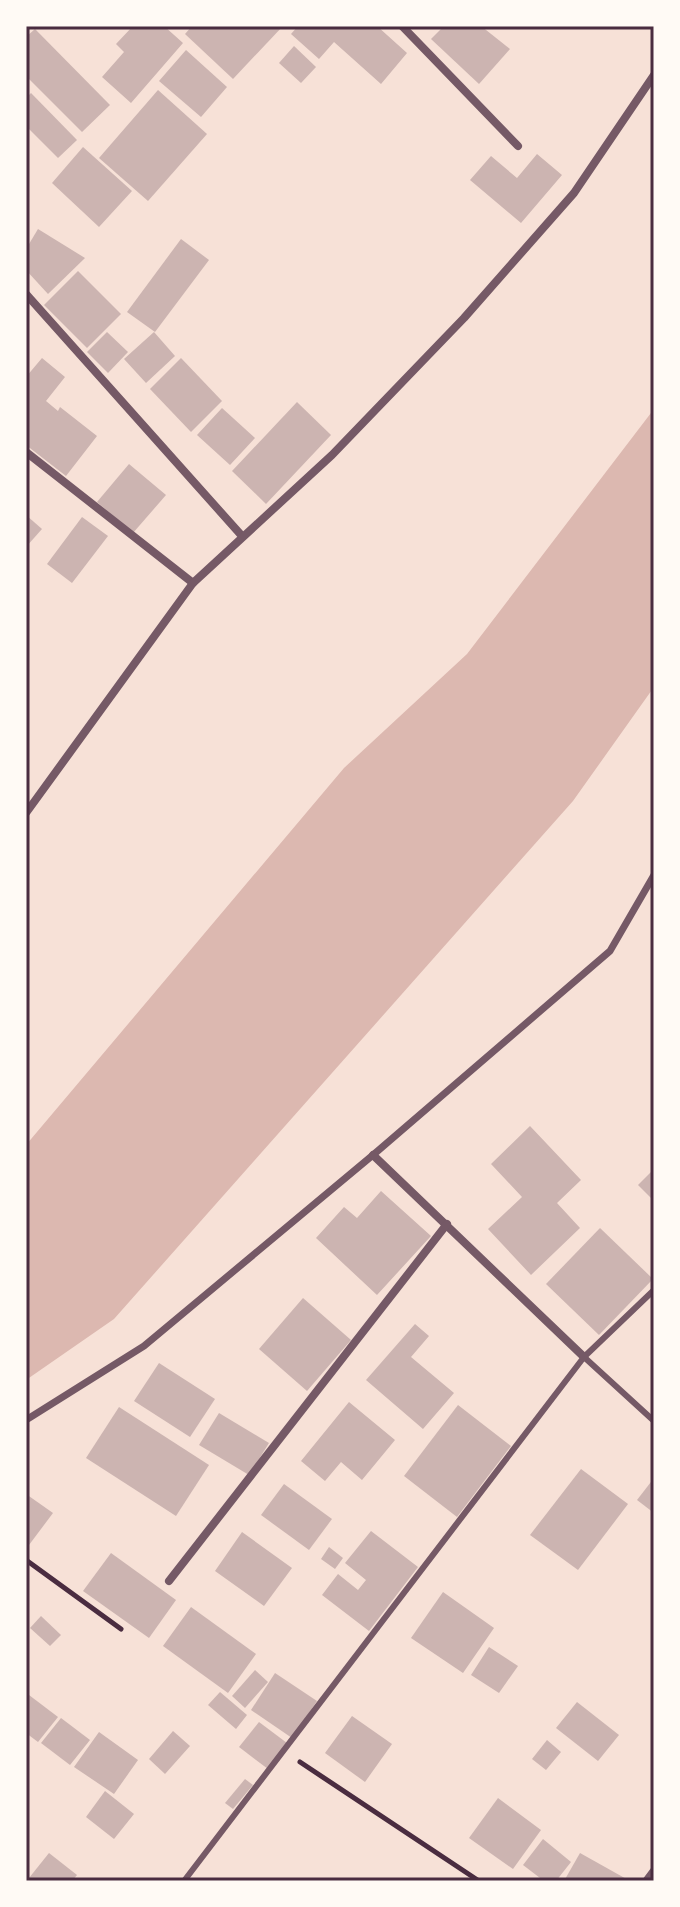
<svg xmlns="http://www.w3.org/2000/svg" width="680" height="1907" font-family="'DejaVu Sans',sans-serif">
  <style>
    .water { fill: #dcb8b0 }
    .building { fill: #ccb4b1 }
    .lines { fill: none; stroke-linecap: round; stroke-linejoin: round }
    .path { stroke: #4a2c40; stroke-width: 5 }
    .service { stroke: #755966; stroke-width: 6 }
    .pedestrian { stroke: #755966; stroke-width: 7 }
    .minor { stroke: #755966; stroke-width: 8 }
    .neatline { fill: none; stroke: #4a2c40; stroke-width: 3 }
  </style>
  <rect width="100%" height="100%" fill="#f7e1d7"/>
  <polygon class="water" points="654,409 654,687 573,801 114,1319 26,1380 26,1145 344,768 467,654"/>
  <g class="building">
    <polygon points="133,26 164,26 183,43 131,103 102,77 124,52 116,44"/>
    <polygon points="192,26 283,26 233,79 185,34"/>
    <polygon points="298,26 377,26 407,53 381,84 334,42 319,59 291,34"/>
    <polygon points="444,26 481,26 510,49 479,84 431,39"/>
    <polygon points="35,29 110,105 82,132 26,76 26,37"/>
    <polygon points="294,46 316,67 301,83 279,63"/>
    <polygon points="186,50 227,87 201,117 159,81"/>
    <polygon points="158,90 207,134 148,201 99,158"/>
    <polygon points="31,93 77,140 58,158 26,126 26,98"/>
    <polygon points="83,147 132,191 99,227 52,183"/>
    <polygon points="537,154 562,175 521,223 470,180 491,156 517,178"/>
    <polygon points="38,229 85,258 48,294 26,270 26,249"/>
    <polygon points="181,239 209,260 155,332 127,312"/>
    <polygon points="78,271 121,314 87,348 44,305"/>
    <polygon points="107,332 128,352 108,373 87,352"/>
    <polygon points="154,332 175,356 146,383 124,359"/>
    <polygon points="42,358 65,377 46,401 58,411 60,407 97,436 66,476 26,445 26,377"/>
    <polygon points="181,358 222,401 191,432 150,389"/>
    <polygon points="297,402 331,435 266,504 232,471"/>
    <polygon points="222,408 255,438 230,465 197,435"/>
    <polygon points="129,464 166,495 133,533 97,502"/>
    <polygon points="26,515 42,529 26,547"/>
    <polygon points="82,517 108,536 72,583 47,564"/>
    <polygon points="530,1126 581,1180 557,1203 580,1228 531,1275 488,1229 522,1197 491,1164"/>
    <polygon points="654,1169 654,1201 638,1185"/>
    <polygon points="381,1191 431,1236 377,1295 316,1238 344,1207 357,1218"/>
    <polygon points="600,1228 653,1279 599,1335 546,1284"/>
    <polygon points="303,1298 351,1340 307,1391 259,1349"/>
    <polygon points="415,1324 429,1336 411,1357 454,1393 423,1429 366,1380"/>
    <polygon points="159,1363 215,1399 190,1437 134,1401"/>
    <polygon points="349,1402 395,1440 362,1480 341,1462 325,1481 301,1461"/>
    <polygon points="458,1405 511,1446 457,1517 404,1476"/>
    <polygon points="119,1407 209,1465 176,1516 86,1458"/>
    <polygon points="219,1413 269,1443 249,1475 199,1445"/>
    <polygon points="581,1469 628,1504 578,1570 530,1535"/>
    <polygon points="654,1478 654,1513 637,1500"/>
    <polygon points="284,1484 332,1519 309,1550 261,1515"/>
    <polygon points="26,1494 53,1513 26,1549"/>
    <polygon points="371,1531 418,1567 369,1631 322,1595 338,1574 358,1590 366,1580 345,1563"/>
    <polygon points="242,1532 292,1568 264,1606 215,1571"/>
    <polygon points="329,1547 343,1558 335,1569 321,1559"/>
    <polygon points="111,1553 176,1600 149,1638 83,1591"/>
    <polygon points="443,1592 494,1628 463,1673 411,1638"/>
    <polygon points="191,1607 256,1654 228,1693 163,1646"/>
    <polygon points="41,1616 61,1635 50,1646 30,1628"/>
    <polygon points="489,1647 518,1666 499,1693 471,1675"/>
    <polygon points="255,1670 268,1682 245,1708 232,1696"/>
    <polygon points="275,1673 317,1701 292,1738 251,1710"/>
    <polygon points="220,1692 247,1715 236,1729 208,1705"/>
    <polygon points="29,1695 58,1717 38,1742 26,1733 26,1699"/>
    <polygon points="577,1702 619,1735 598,1761 556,1728"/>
    <polygon points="352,1716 392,1744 365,1782 325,1753"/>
    <polygon points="61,1718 90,1740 70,1765 41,1743"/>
    <polygon points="259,1722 287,1743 268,1769 239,1747"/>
    <polygon points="173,1731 190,1746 165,1774 149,1759"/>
    <polygon points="99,1732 138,1760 114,1794 74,1767"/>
    <polygon points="547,1740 561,1752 546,1770 532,1759"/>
    <polygon points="245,1779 253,1785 233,1809 225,1803"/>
    <polygon points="105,1791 134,1814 114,1839 86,1817"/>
    <polygon points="498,1798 541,1830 513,1869 469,1838"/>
    <polygon points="543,1839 571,1862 556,1881 544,1881 523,1865"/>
    <polygon points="49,1853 77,1875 72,1881 32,1881 29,1878"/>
    <polygon points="580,1853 630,1881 564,1881"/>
  </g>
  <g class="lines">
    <g class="path">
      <polyline points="26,1560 121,1629"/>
      <polyline points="300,1762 479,1881"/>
    </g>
    <g class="service">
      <polyline points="584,1357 654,1421"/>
      <polyline points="184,1881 584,1357 654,1290"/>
      <polyline points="645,1881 654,1869"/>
    </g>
    <polyline class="pedestrian" points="26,1420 144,1346 373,1155 610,951 654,875"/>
    <g class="minor">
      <polyline points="402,26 518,146"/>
      <polyline points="26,294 242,536"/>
      <polyline points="26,452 193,583"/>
      <polyline points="26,813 193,583 332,455 464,318 574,193 654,75"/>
      <polyline points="373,1155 584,1357"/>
      <polyline points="169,1581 447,1224"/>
    </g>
  </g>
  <rect width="680" height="1907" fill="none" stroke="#fffaf5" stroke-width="56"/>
  <rect x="28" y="28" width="624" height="1851" class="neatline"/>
</svg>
